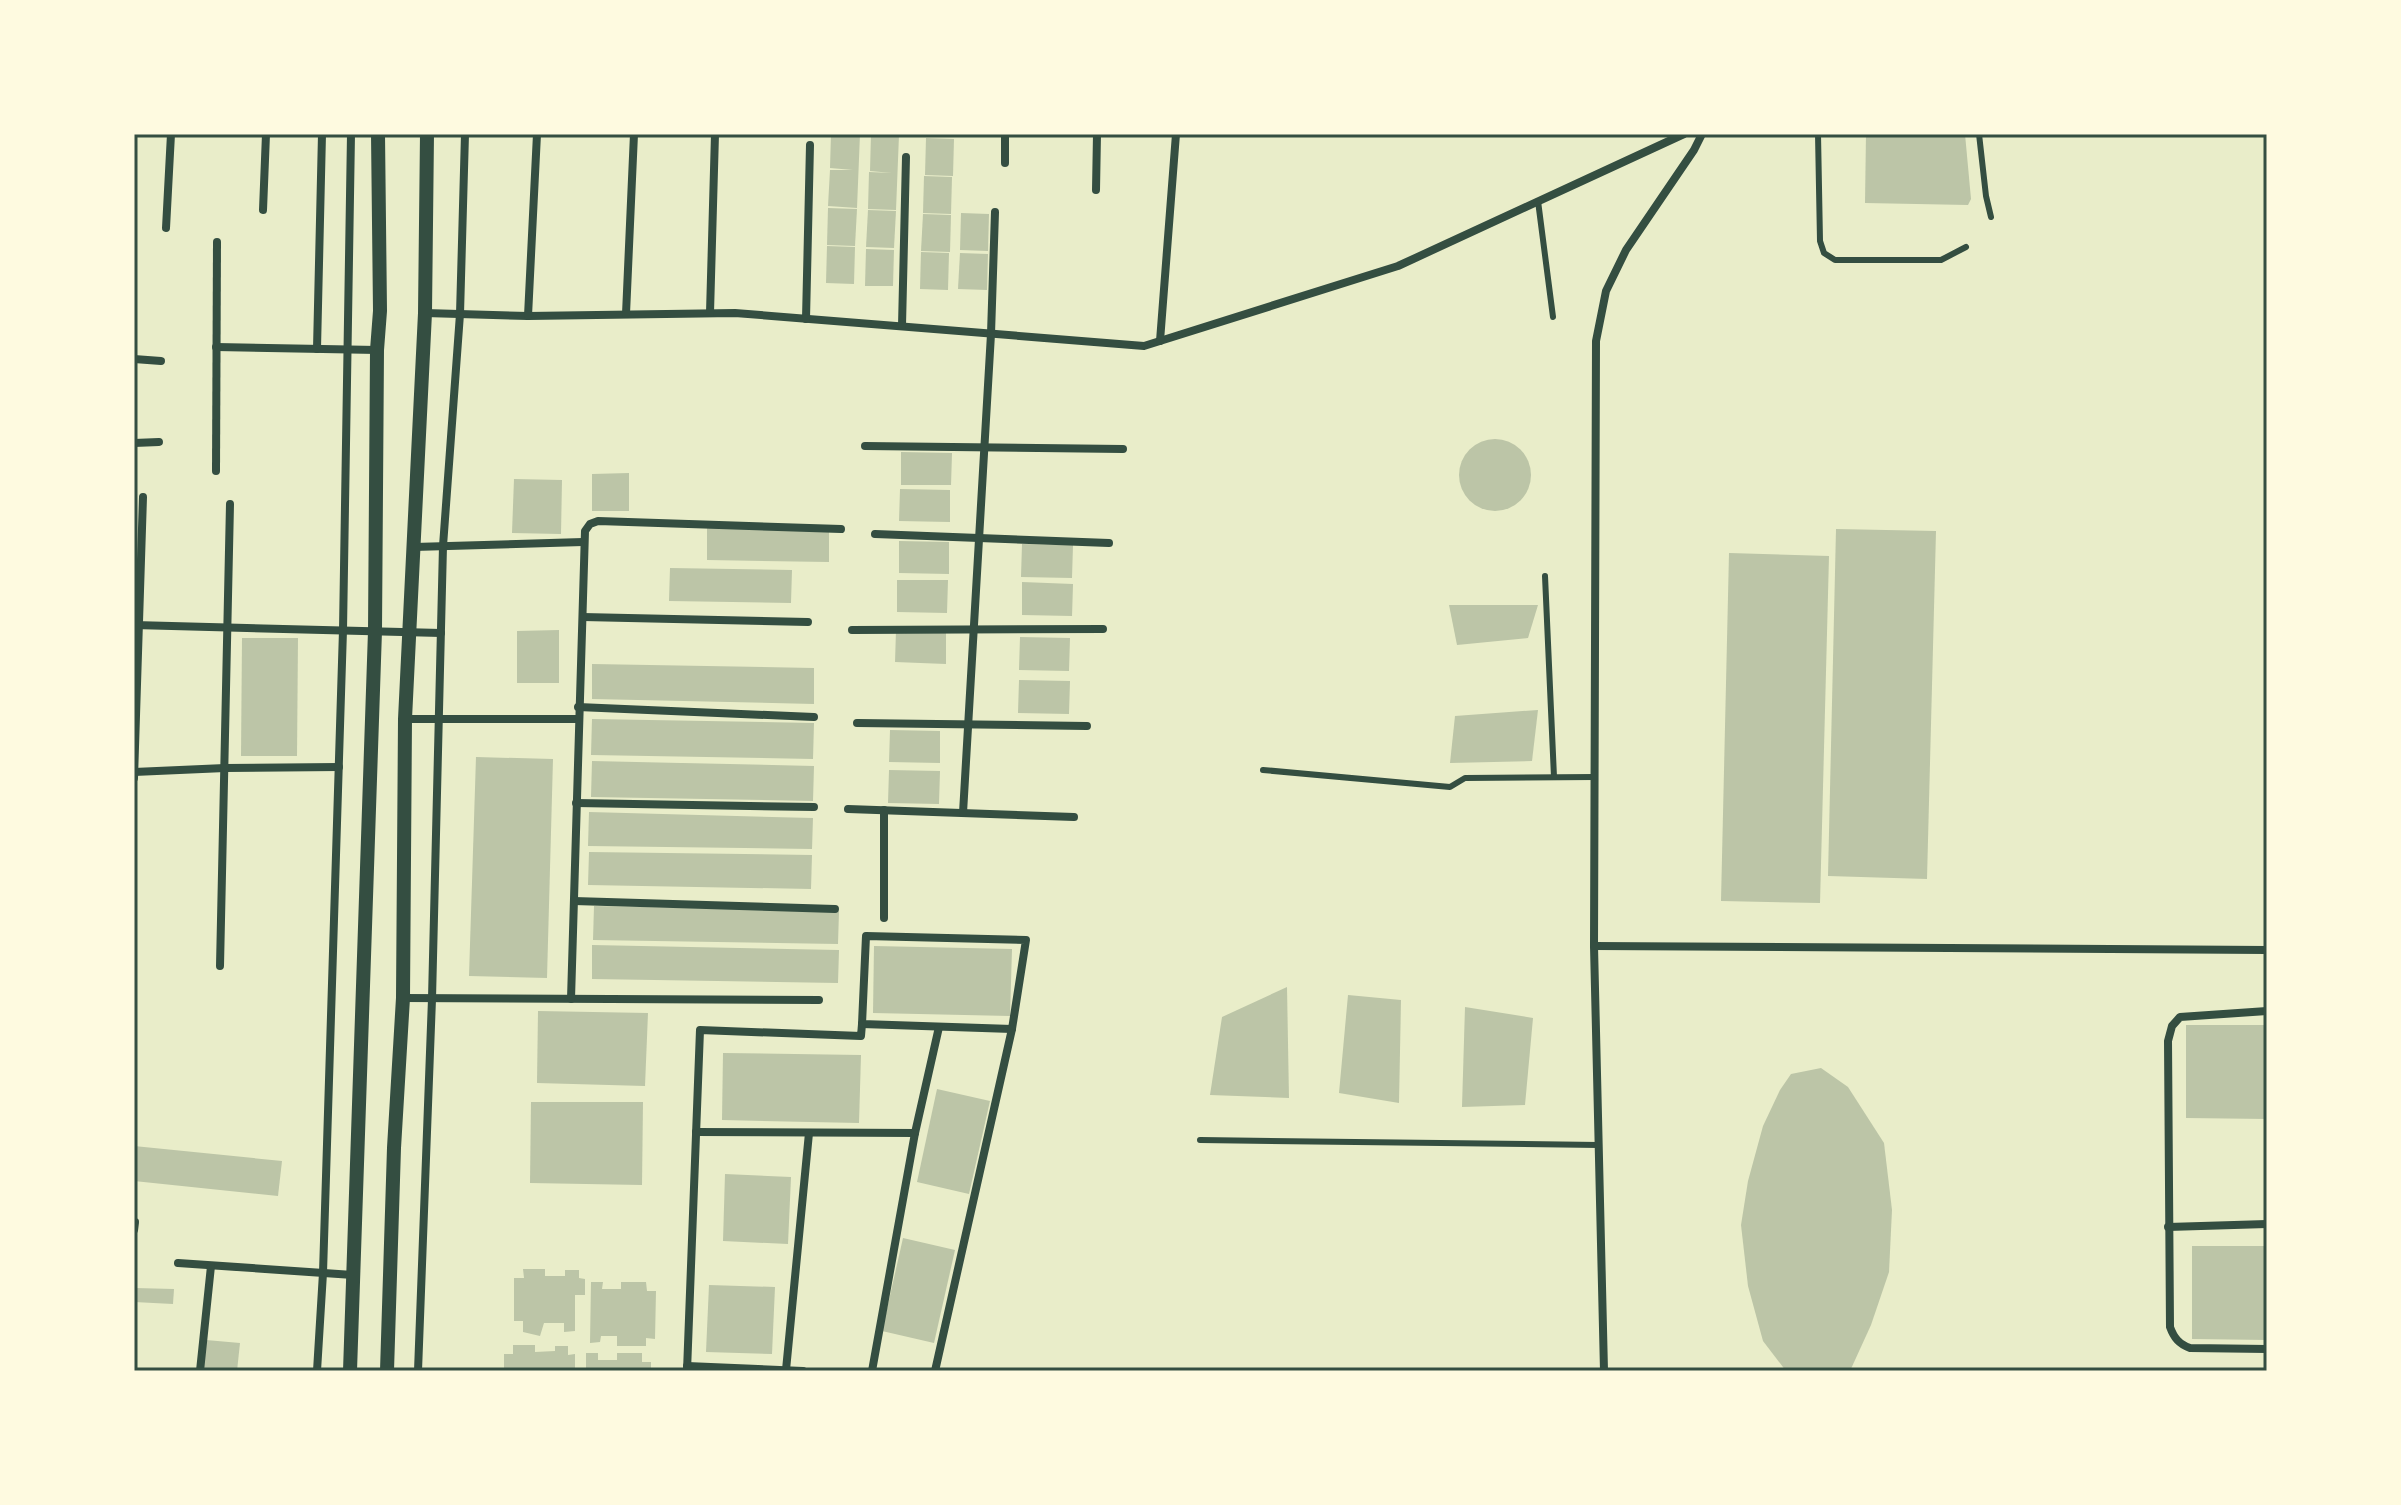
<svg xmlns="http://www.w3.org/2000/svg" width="2401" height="1505" font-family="'PT Sans',sans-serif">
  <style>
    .building { fill: #bcc5a7 }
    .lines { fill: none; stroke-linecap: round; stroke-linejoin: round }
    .service { stroke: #344e41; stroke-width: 6 }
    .minor { stroke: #344e41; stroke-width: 8 }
    .tertiary { stroke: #344e41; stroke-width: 14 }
    .neatline { fill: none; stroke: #344e41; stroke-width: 3 }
  </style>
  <rect width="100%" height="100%" fill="#e9edc9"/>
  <g class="building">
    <polygon points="831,134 860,134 857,208 828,206 830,170 853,170 830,168"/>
    <polygon points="871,134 899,135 896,210 868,209 869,172 892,173 870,171"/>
    <polygon points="1866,134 1965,134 1971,199 1968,205 1865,203"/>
    <polygon points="926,138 954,139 953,176 925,175"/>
    <polygon points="924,176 952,177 951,214 923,213"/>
    <polygon points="828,208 857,209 855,246 827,245"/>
    <polygon points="868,210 896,211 894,248 866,247"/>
    <polygon points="961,213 989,214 988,251 960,250"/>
    <polygon points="923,214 951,215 950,252 921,251"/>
    <polygon points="827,246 855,247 854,284 826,283"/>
    <polygon points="866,249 894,250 893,286 865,286"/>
    <polygon points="921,252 949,253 948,290 920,289"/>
    <polygon points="960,253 988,254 987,290 958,289"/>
    <circle cx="1495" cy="475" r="36"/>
    <polygon points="901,452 952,453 951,485 901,485"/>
    <polygon points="629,473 629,511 592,511 592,474"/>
    <polygon points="514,479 562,480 561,534 512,533"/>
    <polygon points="900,489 950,490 950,522 899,521"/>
    <polygon points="707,527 829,530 829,562 707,560"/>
    <polygon points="1836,529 1936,531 1927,879 1828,876"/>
    <polygon points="899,541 949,542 949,574 899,573"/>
    <polygon points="1022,544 1073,545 1072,578 1021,577"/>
    <polygon points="1729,553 1829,556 1820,903 1721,901"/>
    <polygon points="670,568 792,570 791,603 669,601"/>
    <polygon points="897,580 948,580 947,613 897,612"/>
    <polygon points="1022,582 1073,584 1072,616 1022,615"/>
    <polygon points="1449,605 1538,605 1528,638 1457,645"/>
    <polygon points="559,630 559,683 517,683 517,631"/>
    <polygon points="896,630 946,631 946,664 895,662"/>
    <polygon points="1020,637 1070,638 1069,671 1019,670"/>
    <polygon points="242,638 298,638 297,756 241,756"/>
    <polygon points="592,664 814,668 814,704 592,699"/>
    <polygon points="1019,680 1070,681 1069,714 1018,713"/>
    <polygon points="1538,710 1532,761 1450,763 1455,716"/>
    <polygon points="592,719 814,723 813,759 591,755"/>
    <polygon points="890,730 940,731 940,763 889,762"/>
    <polygon points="476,757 553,759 547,978 469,976"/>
    <polygon points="592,761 814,766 813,801 591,797"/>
    <polygon points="889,770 940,771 939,804 888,803"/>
    <polygon points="589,812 813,818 812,849 588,846"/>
    <polygon points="589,852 812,855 811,889 588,885"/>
    <polygon points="594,906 839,911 838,944 593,940"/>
    <polygon points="592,945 839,950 838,983 592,979"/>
    <polygon points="874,946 1012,949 1010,1016 873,1013"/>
    <polygon points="1287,987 1289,1098 1210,1095 1222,1017"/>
    <polygon points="1348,995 1401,1000 1399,1103 1339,1093"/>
    <polygon points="1465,1007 1533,1018 1525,1105 1462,1107"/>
    <polygon points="538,1011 648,1013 645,1086 537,1083"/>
    <polygon points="2186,1025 2267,1025 2267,1119 2186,1118"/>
    <polygon points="723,1053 861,1055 859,1123 722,1120"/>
    <polygon points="1821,1068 1848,1087 1884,1143 1892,1210 1889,1272 1871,1325 1850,1371 1786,1371 1763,1341 1748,1286 1741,1225 1748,1181 1763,1126 1780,1090 1791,1074"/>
    <polygon points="937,1089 990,1101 969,1194 917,1182"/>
    <polygon points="531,1102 643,1102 642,1185 530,1183"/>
    <polygon points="134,1146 282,1161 278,1196 134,1181"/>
    <polygon points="725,1174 791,1177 788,1244 723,1241"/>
    <polygon points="903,1238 955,1250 934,1343 882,1331"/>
    <polygon points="2192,1246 2267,1246 2267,1340 2192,1339"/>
    <polygon points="523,1269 545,1269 545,1276 565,1276 565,1270 579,1270 579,1278 585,1279 585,1295 575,1295 575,1331 564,1332 564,1323 544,1323 540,1336 523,1332 523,1321 514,1321 514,1278 524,1278"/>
    <polygon points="591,1282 603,1282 602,1289 621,1289 621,1282 646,1282 647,1291 656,1291 655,1339 646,1338 646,1346 617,1346 617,1336 601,1336 600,1342 590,1343"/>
    <polygon points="709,1285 775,1287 772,1354 706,1352"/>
    <polygon points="135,1288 174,1289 173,1304 134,1302"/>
    <polygon points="206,1340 240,1343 237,1371 203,1371"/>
    <polygon points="513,1345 535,1345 535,1352 555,1351 555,1346 568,1346 568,1355 575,1354 575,1370 504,1371 504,1354 513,1354"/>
    <polygon points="586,1353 598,1353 598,1360 617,1360 617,1353 642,1353 642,1362 651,1362 651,1371 586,1371"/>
  </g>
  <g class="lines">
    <g class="service">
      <polyline points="1818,134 1820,241 1824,253 1835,260 1941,260 1966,247"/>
      <polyline points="1979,134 1986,196 1991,217"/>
      <polyline points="1538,201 1553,317"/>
      <polyline points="1545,576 1554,777"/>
      <polyline points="1263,770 1450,787 1465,778 1595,777"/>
      <polyline points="1200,1140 1599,1145"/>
    </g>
    <g class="minor">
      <polyline points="1005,163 1005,134"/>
      <polyline points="1096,190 1097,134"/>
      <polyline points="263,210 266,134"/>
      <polyline points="166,228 171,134"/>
      <polyline points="425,313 528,316 735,313 1144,346 1398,266 1684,134"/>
      <polyline points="710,313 715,134"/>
      <polyline points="626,314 634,134"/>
      <polyline points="528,316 537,134"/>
      <polyline points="806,319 810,145"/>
      <polyline points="902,326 906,157"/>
      <polyline points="1160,341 1176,134"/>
      <polyline points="216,347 377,350"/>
      <polyline points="317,349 322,134"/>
      <polyline points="134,359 161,361"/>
      <polyline points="134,443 159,442"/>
      <polyline points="865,446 1123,449"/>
      <polyline points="216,471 217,242"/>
      <polyline points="875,534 1109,543"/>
      <polyline points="414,547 583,542"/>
      <polyline points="583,617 808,622"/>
      <polyline points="134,625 441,633"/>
      <polyline points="852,630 1103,629"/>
      <polyline points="578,707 814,717"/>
      <polyline points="405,719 578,719"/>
      <polyline points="857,723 1087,726"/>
      <polyline points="134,772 225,768 339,767"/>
      <polyline points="134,778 143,497"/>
      <polyline points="576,803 814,807"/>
      <polyline points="848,809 1074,817"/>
      <polyline points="884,810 884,918"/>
      <polyline points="963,813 991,334 995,212"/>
      <polyline points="574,901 835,909"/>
      <polygon points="866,936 1026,940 1012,1029 862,1024"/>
      <polyline points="1594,946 2267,950"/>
      <polyline points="220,966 230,504"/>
      <polyline points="403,998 819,1000"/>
      <polyline points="571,999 585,531 590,524 598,521 841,529"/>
      <path d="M2267,1011L2180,1017L2172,1026L2168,1041L2170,1327C2174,1338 2179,1344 2190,1348L2267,1349"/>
      <polyline points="696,1132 915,1133"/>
      <polyline points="2168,1227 2267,1224"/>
      <polyline points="134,1230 135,1222"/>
      <polyline points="178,1263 353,1275"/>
      <polyline points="687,1366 803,1371"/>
      <polyline points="786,1370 809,1133"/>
      <polyline points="200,1371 211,1266"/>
      <polyline points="317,1371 323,1273 343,630 351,134"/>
      <polyline points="418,1371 432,999 443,546 460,314 465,134"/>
      <polyline points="687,1371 700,1030 861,1036 862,1024"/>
      <polyline points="872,1371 915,1133 939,1027"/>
      <polyline points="935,1371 1012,1029"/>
      <polyline points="1604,1371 1594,946 1596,341 1606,291 1626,250 1694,150 1702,134"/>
    </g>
    <g class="tertiary">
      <polyline points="350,1371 375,631 377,350 380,311 378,134"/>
      <polyline points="387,1371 394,1148 403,998 405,719 425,313 427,134"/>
    </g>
  </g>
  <rect width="2401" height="1505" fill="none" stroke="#fefae0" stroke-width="272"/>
  <rect x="136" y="136" width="2129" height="1233" class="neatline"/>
</svg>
